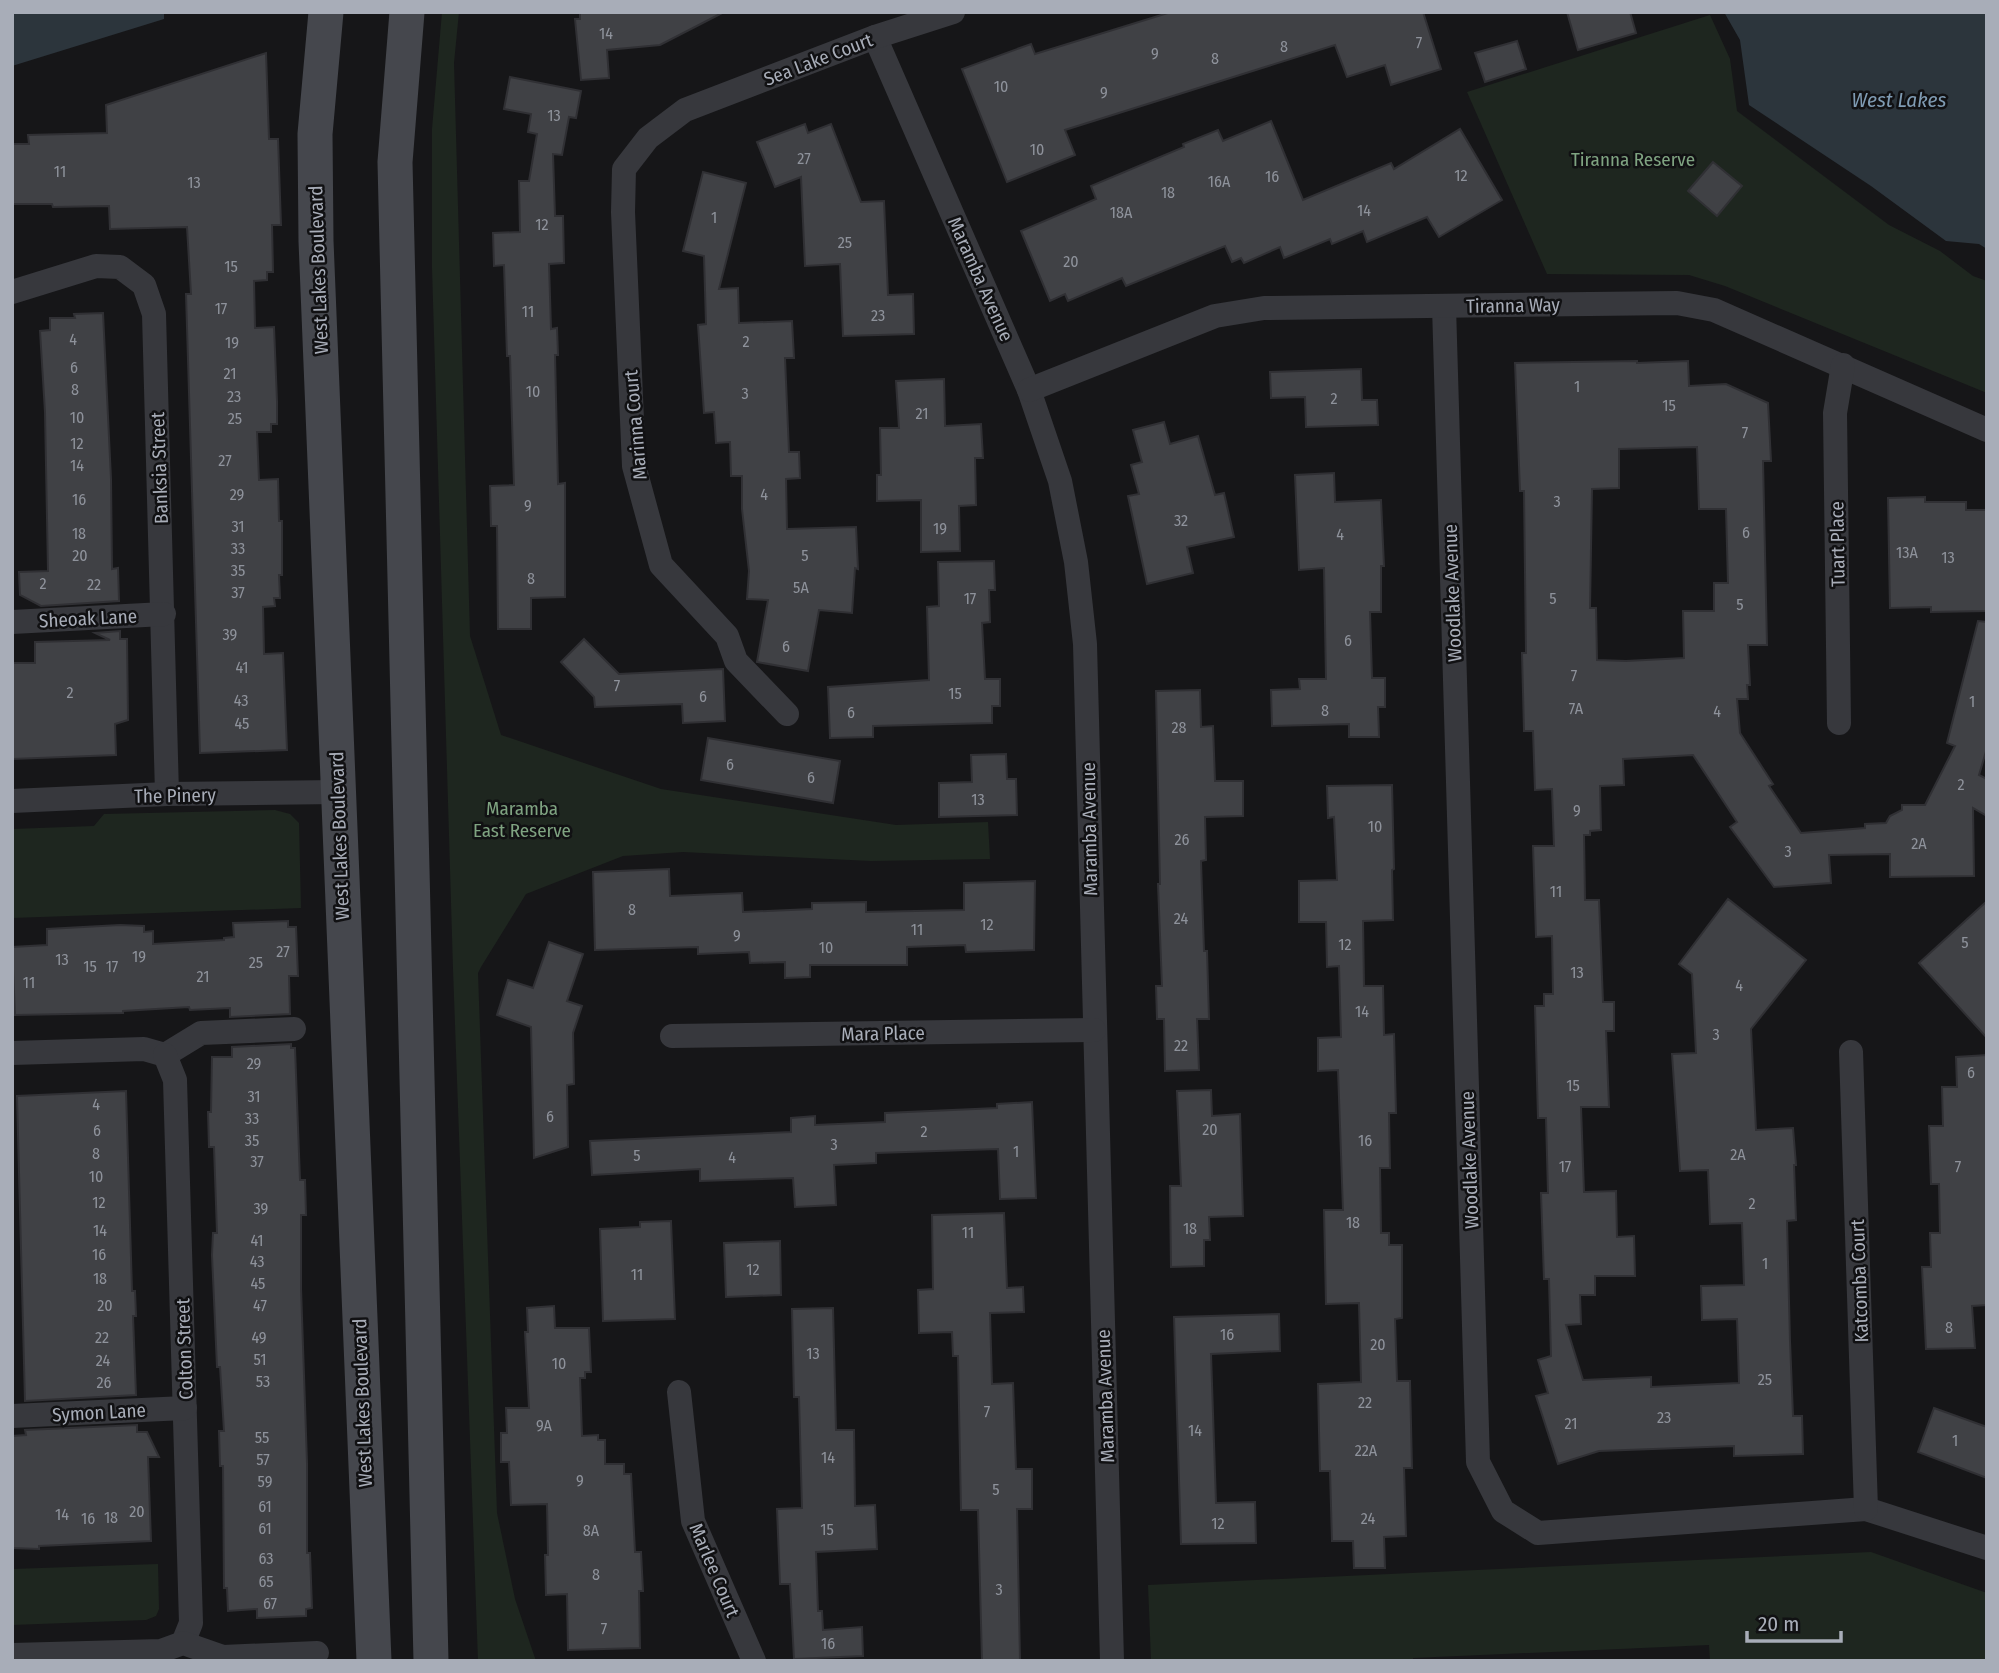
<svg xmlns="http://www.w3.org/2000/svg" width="1999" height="1673" font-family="'Fira Sans Condensed',sans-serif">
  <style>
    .green { fill: #1e261f }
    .water { fill: #2c353c }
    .building { fill: #404145; stroke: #303034; stroke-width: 2; fill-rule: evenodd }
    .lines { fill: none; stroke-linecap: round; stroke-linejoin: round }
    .street { stroke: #37383d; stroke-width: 24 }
    .secondary { stroke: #45474d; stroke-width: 35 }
    .labels { text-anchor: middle; stroke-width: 5; stroke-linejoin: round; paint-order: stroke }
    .number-label { font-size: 16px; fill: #8e929b }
    .street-label { font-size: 19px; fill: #a8adb8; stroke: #111113 }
    .park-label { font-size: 19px; fill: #7fa381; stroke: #111113 }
    .water-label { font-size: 21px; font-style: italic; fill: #7f9bb3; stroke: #111113 }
  </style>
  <rect width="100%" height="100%" fill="#161618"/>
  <g class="green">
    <polygon points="442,12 459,12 454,63 470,636 501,735 661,789 896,825 988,822 990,859 871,861 683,852 623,856 526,894 481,967 478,973 497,1513 515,1599 536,1661 478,1661 453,969 432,268 432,129"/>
    <polygon points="1710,15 1730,59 1737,111 1889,225 1940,251 1973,276 1987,281 1987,393 1725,286 1689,275 1547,274 1467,92"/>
    <polygon points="275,810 290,814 299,823 301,908 12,918 12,829 94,826 104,814"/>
    <polygon points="1871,1552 1987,1593 1987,1661 1710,1661 1709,1645 1413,1658 1413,1661 1151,1661 1148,1585"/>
    <polygon points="158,1564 159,1609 156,1616 146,1620 12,1625 12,1569"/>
  </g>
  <g class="water">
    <polygon points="12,12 164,12 164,19 12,66"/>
    <polygon points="1724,12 1987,12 1987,249 1979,244 1946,241 1871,186 1749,105 1740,40"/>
  </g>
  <g class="building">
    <polygon points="580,12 724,12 660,45 607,50 609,78 581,80 575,19 580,19"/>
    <polygon points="1171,12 1423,12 1441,69 1391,85 1385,65 1347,77 1335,45 1065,130 1075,155 1007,182 962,69 1031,44 1035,54"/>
    <polygon points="1567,12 1630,12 1636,33 1578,50"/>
    <polygon points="1517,41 1526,69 1485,82 1475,53"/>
    <polygon points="266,53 269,139 278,139 281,225 272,225 273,272 267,272 267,280 254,281 255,328 274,327 277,401 277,424 271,424 271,432 257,432 259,480 278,479 279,521 282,521 282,575 279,575 280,598 274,598 275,606 263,607 264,654 283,653 287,750 200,753 186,294 191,294 187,227 110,229 109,206 53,207 52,204 12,204 12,144 29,144 28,135 107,133 106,105"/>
    <polygon points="510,77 581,91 576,118 569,117 562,155 553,154 555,216 563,216 564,263 549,264 551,329 557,328 558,355 555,355 558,484 565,483 565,597 531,598 531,629 498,629 497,526 491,526 490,486 514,485 510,356 507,356 504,265 494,266 493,233 520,232 519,181 529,181 537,134 528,132 531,114 504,109"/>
    <polygon points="1271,121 1303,200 1391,163 1394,169 1460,129 1502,200 1439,237 1427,217 1367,242 1363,231 1332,244 1330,239 1284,258 1280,247 1244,263 1241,258 1232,262 1225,246 1126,286 1122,278 1068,301 1065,294 1050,301 1021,231 1096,199 1091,186 1184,147 1183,144 1218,130 1223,141"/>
    <polygon points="805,124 808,133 831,124 861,202 884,201 888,295 913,294 914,334 843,336 840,264 805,266 801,177 775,187 757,142"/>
    <polygon points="1713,162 1742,186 1717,216 1688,191"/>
    <polygon points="703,172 746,183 719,289 738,288 739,323 792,321 794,358 785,358 789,452 799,452 800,478 786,479 787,529 856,527 858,569 855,568 852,613 819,610 808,671 757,662 768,600 747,599 749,571 742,509 742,476 731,476 730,442 716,443 714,412 704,413 698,325 706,324 704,256 683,251"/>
    <polygon points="103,313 111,479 112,569 118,568 119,601 41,606 20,595 19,572 48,571 45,412 40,331 50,330 50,318 75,318 74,314"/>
    <path d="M1637,361V363L1688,361L1689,386L1726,384L1768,403L1771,461H1763L1767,645H1748L1750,685H1747L1748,699H1737L1740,733L1773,784L1769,786L1801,833L1865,828V824L1886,823L1890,816L1902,810V805H1925L1955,746L1947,743L1978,621L1987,622V748L1979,775L1987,779V816L1973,808L1974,876L1890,877V854L1829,855L1831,883L1774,887L1730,827L1737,822L1693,755L1623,759L1624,785L1600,786L1601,830L1590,831V835H1584L1585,900H1599L1603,1002H1614V1031H1606L1609,1107H1581L1584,1192L1616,1191L1617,1237L1634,1236L1635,1276H1595V1295H1580L1581,1324L1566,1325L1583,1380L1651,1377V1387L1739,1383L1737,1319L1702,1320L1701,1286L1744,1285L1742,1223L1710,1224L1708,1170L1680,1171L1672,1054L1696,1053L1692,974L1679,964L1728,899L1806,960L1751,1029L1756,1130L1793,1128L1796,1165H1794L1796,1220L1787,1221L1790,1341L1793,1416H1802L1803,1454L1734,1456V1446L1599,1451L1558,1464L1536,1396L1548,1393L1538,1360L1551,1356L1549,1279H1544L1541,1193H1548L1546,1118H1538L1535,1006H1544V994H1553L1552,936L1536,937L1533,846H1554L1552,789L1535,790L1533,731H1524L1522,653H1526L1524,491H1520L1515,363ZM1697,447L1699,509H1726L1728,583H1714V611H1683L1684,658L1626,661L1597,660L1596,608H1590L1592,489L1619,488V449Z"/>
    <polygon points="1361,369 1362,400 1377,400 1378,425 1306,427 1305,397 1271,398 1270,372"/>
    <polygon points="944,379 945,426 981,424 983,458 975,458 976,505 959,506 960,551 921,552 921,500 877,501 877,475 881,475 880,428 899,428 896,381"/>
    <polygon points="1164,422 1170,444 1198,436 1215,495 1224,493 1234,537 1187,547 1193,573 1147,584 1128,496 1139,494 1131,465 1142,462 1133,430"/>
    <polygon points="1334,473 1335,502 1381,500 1384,566 1381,566 1381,612 1370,612 1372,678 1385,678 1385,707 1378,707 1379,737 1349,737 1349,724 1272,726 1271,690 1300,689 1299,679 1326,679 1324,568 1299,570 1295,475"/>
    <polygon points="1925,497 1925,502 1966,502 1966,510 1987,510 1987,611 1931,612 1931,607 1890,608 1888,498"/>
    <polygon points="994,561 995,590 989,590 990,622 982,623 985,679 1000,679 1000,706 992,706 992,723 873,726 873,737 830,738 828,687 929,680 927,607 939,606 938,562"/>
    <polygon points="120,631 120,639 127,639 128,720 115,724 116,755 12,759 12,663 35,663 35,642 110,640 95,633"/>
    <polygon points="584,639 619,674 723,669 725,721 683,723 682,704 595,707 594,697 561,662"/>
    <polygon points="1200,690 1201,727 1213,726 1215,781 1243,781 1243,816 1205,817 1206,860 1201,861 1204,951 1207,951 1209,1019 1197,1019 1199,1070 1165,1071 1164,1019 1157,1019 1156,986 1162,986 1158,884 1160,884 1156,691"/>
    <polygon points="708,738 840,761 833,803 701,780"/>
    <polygon points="1006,754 1007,779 1016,779 1017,815 939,817 939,783 972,782 971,755"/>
    <polygon points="1392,785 1394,869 1392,870 1393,920 1363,921 1364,986 1383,986 1384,1035 1394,1034 1396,1113 1389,1113 1390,1168 1380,1168 1381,1233 1389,1233 1389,1245 1402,1245 1402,1318 1395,1319 1397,1381 1410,1381 1412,1468 1404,1468 1406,1536 1384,1537 1385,1568 1354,1568 1353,1541 1332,1541 1330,1471 1320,1471 1319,1431 1318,1384 1361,1382 1359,1303 1326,1304 1324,1210 1343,1210 1338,1070 1318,1071 1318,1038 1341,1037 1339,966 1327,967 1326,922 1299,922 1299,881 1337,880 1334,817 1328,818 1327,786"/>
    <polygon points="669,869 670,896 742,893 743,912 812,909 812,903 866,902 866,912 964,910 964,883 1035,881 1034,950 966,952 965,945 907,947 907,965 810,965 810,977 785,978 785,962 750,963 749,952 698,954 698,947 595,950 593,872"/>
    <polygon points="1987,901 1987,1038 1919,963"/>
    <polygon points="288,921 288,927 296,927 298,976 289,976 290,1014 230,1017 230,1008 190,1010 189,1007 123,1011 123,1013 15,1015 12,947 47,945 47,929 120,925 144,926 144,932 153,931 153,944 224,940 224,938 234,937 233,923"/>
    <polygon points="549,942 583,954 567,1001 582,1006 573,1033 574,1084 567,1085 568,1147 534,1158 531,1027 497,1015 508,980 533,988"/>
    <polygon points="291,1044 291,1048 295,1048 300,1180 305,1180 306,1215 301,1215 301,1288 307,1463 307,1553 310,1553 312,1608 306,1609 306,1616 257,1618 257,1609 228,1611 227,1588 224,1588 223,1466 220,1466 219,1431 224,1431 220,1367 217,1367 212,1255 213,1233 217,1233 214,1147 209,1147 208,1112 211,1112 212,1057 232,1057 232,1047"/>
    <polygon points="1987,1055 1987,1305 1972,1306 1975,1348 1926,1349 1922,1267 1931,1267 1930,1233 1940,1233 1939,1184 1931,1184 1929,1126 1943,1126 1942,1087 1957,1087 1956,1057"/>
    <polygon points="1211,1090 1212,1116 1240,1114 1243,1216 1209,1217 1210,1240 1204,1240 1204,1266 1171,1267 1170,1186 1181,1186 1177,1091"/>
    <polygon points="126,1091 132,1291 135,1291 136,1316 133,1316 136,1395 25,1401 17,1096"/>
    <polygon points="1032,1102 1036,1198 1000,1199 998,1149 876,1153 876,1163 834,1165 836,1205 795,1207 793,1178 700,1181 700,1169 592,1175 590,1141 791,1132 791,1118 815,1116 815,1125 885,1122 885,1113 997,1108 997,1104"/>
    <polygon points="1004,1213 1007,1288 1023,1287 1024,1312 990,1313 992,1384 1013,1383 1016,1469 1032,1469 1032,1509 1017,1509 1020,1661 982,1661 978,1510 961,1510 958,1356 953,1356 952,1332 919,1333 918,1290 933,1289 932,1215"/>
    <polygon points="671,1221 675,1319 603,1321 600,1229 640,1227 640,1222"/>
    <polygon points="780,1241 781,1295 726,1297 724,1243"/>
    <polygon points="554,1306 555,1328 589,1328 591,1372 585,1372 585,1378 580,1378 582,1436 598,1435 598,1440 605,1440 605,1464 624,1464 624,1474 631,1474 635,1552 641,1552 643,1591 639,1591 640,1648 568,1650 567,1594 546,1595 545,1555 548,1555 547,1504 511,1505 509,1462 501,1462 501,1433 507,1433 506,1408 529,1408 525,1332 528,1332 527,1308"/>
    <polygon points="833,1308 836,1430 854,1430 855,1506 875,1505 877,1549 816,1552 818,1611 822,1611 823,1630 862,1627 863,1656 794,1659 790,1584 780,1584 777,1509 802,1508 799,1397 794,1397 792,1309"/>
    <polygon points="1279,1314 1280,1351 1211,1354 1216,1503 1255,1502 1256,1543 1181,1544 1174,1317"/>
    <polygon points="1934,1408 1987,1427 1987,1478 1918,1452"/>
    <polygon points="137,1425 137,1432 147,1432 159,1457 148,1457 151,1541 39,1546 39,1549 12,1548 12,1436 26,1435 25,1430"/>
  </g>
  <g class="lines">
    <g class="street">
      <polyline points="875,37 1029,390 1060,481 1076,562 1085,644 1112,1661"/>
      <polyline points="12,292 96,266 120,267 144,285 154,314 167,794"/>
      <polyline points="1444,306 1478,1462 1503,1511 1538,1533 1866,1509 1987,1548"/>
      <polyline points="1029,390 1215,316 1264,308 1677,303 1714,310 1987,430"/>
      <polyline points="12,622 164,614"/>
      <polyline points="787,714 736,661 727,636 661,565 634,466 623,212 624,169 648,138 685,110 875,37 953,12"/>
      <polyline points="1839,723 1835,413 1843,365"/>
      <polyline points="12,801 167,794 338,792"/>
      <polyline points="672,1036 1094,1030"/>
      <polyline points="1851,1052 1866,1509"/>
      <polyline points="12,1053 144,1049 165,1055 201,1033 294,1029"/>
      <polyline points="165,1055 175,1080 191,1623 183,1643"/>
      <polyline points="679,1392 693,1521 754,1661"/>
      <polyline points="12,1416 185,1408"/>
      <polyline points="12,1655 161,1651 183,1643 223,1657 317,1653"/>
    </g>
    <g class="secondary">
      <polyline points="326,12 315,134 316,241 374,1661"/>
      <polyline points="407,12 395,162 431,1661"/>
    </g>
  </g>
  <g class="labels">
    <g class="number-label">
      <text x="606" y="39">14</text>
      <text x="1419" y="48">7</text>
      <text x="1284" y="52">8</text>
      <text x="1155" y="59">9</text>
      <text x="1215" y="64">8</text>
      <text x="1001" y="92">10</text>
      <text x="1104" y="98">9</text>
      <text x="554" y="121">13</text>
      <text x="1037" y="155">10</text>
      <text x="804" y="164">27</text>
      <text x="60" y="177">11</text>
      <text x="1461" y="181">12</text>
      <text x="1272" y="182">16</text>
      <text x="1219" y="187">16A</text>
      <text x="194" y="188">13</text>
      <text x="1168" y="198">18</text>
      <text x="1364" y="216">14</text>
      <text x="1121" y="218">18A</text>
      <text x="714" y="223">1</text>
      <text x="542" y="230">12</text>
      <text x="845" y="248">25</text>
      <text x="1071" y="267">20</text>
      <text x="231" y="272">15</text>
      <text x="221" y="314">17</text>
      <text x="528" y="317">11</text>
      <text x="878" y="321">23</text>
      <text x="73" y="345">4</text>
      <text x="746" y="347">2</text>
      <text x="232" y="348">19</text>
      <text x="74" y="373">6</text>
      <text x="230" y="379">21</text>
      <text x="1577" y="392">1</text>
      <text x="75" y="395">8</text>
      <text x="533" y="397">10</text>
      <text x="745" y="399">3</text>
      <text x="234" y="402">23</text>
      <text x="1334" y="404">2</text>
      <text x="1669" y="411">15</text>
      <text x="922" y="419">21</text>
      <text x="77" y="423">10</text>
      <text x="235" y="424">25</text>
      <text x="1745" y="438">7</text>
      <text x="77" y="449">12</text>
      <text x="225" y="466">27</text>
      <text x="77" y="471">14</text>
      <text x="237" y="500">29</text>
      <text x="764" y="500">4</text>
      <text x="79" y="505">16</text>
      <text x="1557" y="507">3</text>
      <text x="528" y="511">9</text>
      <text x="1181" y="526">32</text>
      <text x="238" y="532">31</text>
      <text x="940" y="534">19</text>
      <text x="1746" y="538">6</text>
      <text x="79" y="539">18</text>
      <text x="1340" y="540">4</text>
      <text x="238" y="554">33</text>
      <text x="1907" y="558">13A</text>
      <text x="80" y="561">20</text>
      <text x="805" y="561">5</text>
      <text x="1948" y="563">13</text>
      <text x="238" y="576">35</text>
      <text x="531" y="584">8</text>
      <text x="43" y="589">2</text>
      <text x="94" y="590">22</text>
      <text x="801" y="593">5A</text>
      <text x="238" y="598">37</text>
      <text x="970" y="604">17</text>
      <text x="1553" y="604">5</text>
      <text x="1740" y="610">5</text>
      <text x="230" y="640">39</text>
      <text x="1348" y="646">6</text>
      <text x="786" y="652">6</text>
      <text x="242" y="673">41</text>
      <text x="1574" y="681">7</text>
      <text x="617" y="691">7</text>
      <text x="70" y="698">2</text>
      <text x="955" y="699">15</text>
      <text x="703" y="702">6</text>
      <text x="241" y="706">43</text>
      <text x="1972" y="707">1</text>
      <text x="1576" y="714">7A</text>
      <text x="1325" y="716">8</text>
      <text x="1717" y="717">4</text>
      <text x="851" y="718">6</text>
      <text x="242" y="729">45</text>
      <text x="1179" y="733">28</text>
      <text x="730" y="770">6</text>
      <text x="811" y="783">6</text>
      <text x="1961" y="790">2</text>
      <text x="978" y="805">13</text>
      <text x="1577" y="816">9</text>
      <text x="1375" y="832">10</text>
      <text x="1182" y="845">26</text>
      <text x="1919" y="849">2A</text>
      <text x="1788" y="857">3</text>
      <text x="1556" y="897">11</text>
      <text x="632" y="915">8</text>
      <text x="1181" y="924">24</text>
      <text x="987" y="930">12</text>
      <text x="917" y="935">11</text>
      <text x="737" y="941">9</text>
      <text x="1965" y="948">5</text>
      <text x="1345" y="950">12</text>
      <text x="826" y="953">10</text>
      <text x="283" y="957">27</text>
      <text x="139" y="962">19</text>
      <text x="62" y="965">13</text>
      <text x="256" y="968">25</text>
      <text x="90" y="972">15</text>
      <text x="112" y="972">17</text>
      <text x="1577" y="978">13</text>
      <text x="203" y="982">21</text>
      <text x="29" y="988">11</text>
      <text x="1739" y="991">4</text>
      <text x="1362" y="1017">14</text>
      <text x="1716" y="1040">3</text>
      <text x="1181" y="1051">22</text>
      <text x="254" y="1069">29</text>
      <text x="1971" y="1078">6</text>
      <text x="1573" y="1091">15</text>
      <text x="254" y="1102">31</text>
      <text x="96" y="1110">4</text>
      <text x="550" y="1122">6</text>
      <text x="252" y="1124">33</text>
      <text x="1210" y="1135">20</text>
      <text x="97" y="1136">6</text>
      <text x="924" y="1137">2</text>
      <text x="252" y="1146">35</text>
      <text x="1365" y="1146">16</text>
      <text x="834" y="1150">3</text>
      <text x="1016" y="1157">1</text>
      <text x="96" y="1159">8</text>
      <text x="1738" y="1160">2A</text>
      <text x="637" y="1161">5</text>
      <text x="732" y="1163">4</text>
      <text x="257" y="1167">37</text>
      <text x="1565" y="1172">17</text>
      <text x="1958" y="1172">7</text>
      <text x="96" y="1182">10</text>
      <text x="99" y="1208">12</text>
      <text x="1752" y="1209">2</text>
      <text x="261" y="1214">39</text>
      <text x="1353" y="1228">18</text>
      <text x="1190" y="1234">18</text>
      <text x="100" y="1236">14</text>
      <text x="968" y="1238">11</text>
      <text x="257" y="1246">41</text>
      <text x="99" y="1260">16</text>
      <text x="257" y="1267">43</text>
      <text x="1765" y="1269">1</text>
      <text x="753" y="1275">12</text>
      <text x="637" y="1280">11</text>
      <text x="100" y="1284">18</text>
      <text x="258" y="1289">45</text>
      <text x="105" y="1311">20</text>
      <text x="260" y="1311">47</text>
      <text x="1949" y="1333">8</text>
      <text x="1227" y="1340">16</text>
      <text x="102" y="1343">22</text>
      <text x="259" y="1343">49</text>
      <text x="1378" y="1350">20</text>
      <text x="813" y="1359">13</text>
      <text x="260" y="1365">51</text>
      <text x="103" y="1366">24</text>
      <text x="559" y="1369">10</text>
      <text x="1765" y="1385">25</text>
      <text x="263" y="1387">53</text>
      <text x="104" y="1388">26</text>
      <text x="1365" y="1408">22</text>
      <text x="987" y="1417">7</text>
      <text x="1664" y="1423">23</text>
      <text x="1571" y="1429">21</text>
      <text x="544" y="1431">9A</text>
      <text x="1195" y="1436">14</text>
      <text x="262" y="1443">55</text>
      <text x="1955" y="1446">1</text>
      <text x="1366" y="1456">22A</text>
      <text x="828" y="1463">14</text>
      <text x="263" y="1465">57</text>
      <text x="580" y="1486">9</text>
      <text x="265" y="1487">59</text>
      <text x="996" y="1495">5</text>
      <text x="265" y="1512">61</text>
      <text x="137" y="1517">20</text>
      <text x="62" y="1520">14</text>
      <text x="111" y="1523">18</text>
      <text x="88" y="1524">16</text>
      <text x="1368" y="1524">24</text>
      <text x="1218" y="1529">12</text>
      <text x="265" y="1534">61</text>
      <text x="827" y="1535">15</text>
      <text x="591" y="1536">8A</text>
      <text x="266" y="1564">63</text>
      <text x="596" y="1580">8</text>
      <text x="266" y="1587">65</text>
      <text x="999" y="1595">3</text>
      <text x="270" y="1609">67</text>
      <text x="604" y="1634">7</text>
      <text x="828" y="1649">16</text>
    </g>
    <g class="street-label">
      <text transform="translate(818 59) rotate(-21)" y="7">Sea Lake Court</text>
      <text transform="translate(318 270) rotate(-92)" y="7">West Lakes Boulevard</text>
      <text transform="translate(981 279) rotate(66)" y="7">Maramba Avenue</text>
      <text transform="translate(1513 305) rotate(-1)" y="7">Tiranna Way</text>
      <text transform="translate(635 425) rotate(-95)" y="7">Marinna Court</text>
      <text transform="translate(159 468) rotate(-92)" y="7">Banksia Street</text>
      <text transform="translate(1837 544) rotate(-91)" y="7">Tuart Place</text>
      <text transform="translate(1452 593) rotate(-92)" y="7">Woodlake Avenue</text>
      <text transform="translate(88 618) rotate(-3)" y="7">Sheoak Lane</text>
      <text transform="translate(175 795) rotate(-1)" y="7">The Pinery</text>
      <text transform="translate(1089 829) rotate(-91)" y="7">Maramba Avenue</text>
      <text transform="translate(339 836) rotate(-92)" y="7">West Lakes Boulevard</text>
      <text transform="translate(883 1033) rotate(-1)" y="7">Mara Place</text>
      <text transform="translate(1469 1160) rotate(-92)" y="7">Woodlake Avenue</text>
      <text transform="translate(1859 1281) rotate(-92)" y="7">Katcomba Court</text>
      <text transform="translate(184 1349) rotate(-92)" y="7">Colton Street</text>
      <text transform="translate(1105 1396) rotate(-92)" y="7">Maramba Avenue</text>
      <text transform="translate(362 1403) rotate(-92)" y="7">West Lakes Boulevard</text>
      <text transform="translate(99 1412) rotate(-3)" y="7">Symon Lane</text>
      <text transform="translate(715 1570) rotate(67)" y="7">Marlee Court</text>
    </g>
    <g class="park-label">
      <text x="1633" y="166">Tiranna Reserve</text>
      <text x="522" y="815">Maramba<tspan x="522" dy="22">East Reserve</tspan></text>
    </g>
    <g class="water-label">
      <text x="1899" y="107">West Lakes</text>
    </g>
  </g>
  <rect width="1999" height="1673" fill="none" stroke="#a8adb8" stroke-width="28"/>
  <path d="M1747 1631v10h94v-10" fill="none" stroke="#a8adb8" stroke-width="3.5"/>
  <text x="1758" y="1631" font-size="21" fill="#a8adb8" stroke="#111113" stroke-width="5" paint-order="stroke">20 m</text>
</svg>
